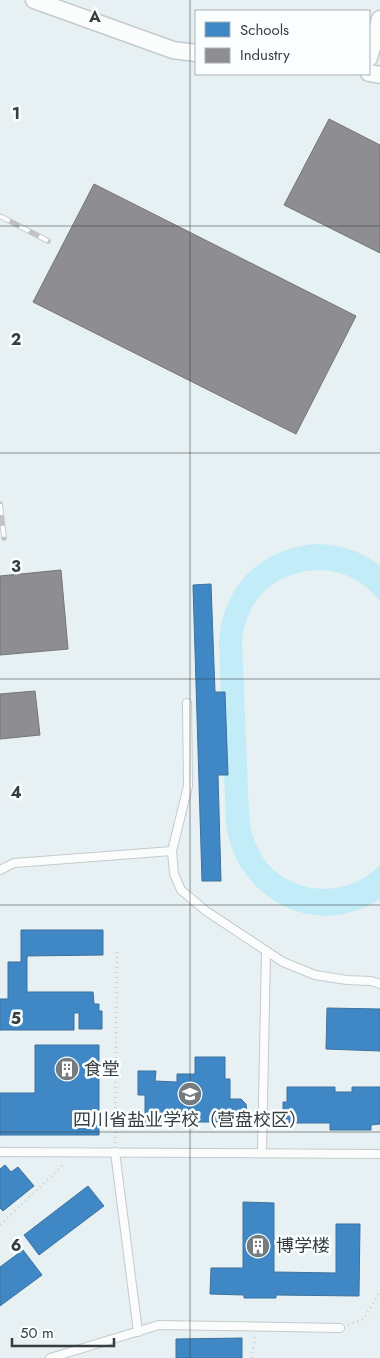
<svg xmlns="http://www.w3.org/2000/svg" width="380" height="1358" font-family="Jost,'Noto Sans SC',sans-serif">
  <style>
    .grass { fill: #c2ecf7 }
    .schools { fill: #3f88c5; stroke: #3d729d }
    .industry { fill: #8d8d92; stroke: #737579 }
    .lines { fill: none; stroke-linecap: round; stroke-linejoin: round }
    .service-casing { stroke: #c4cbcd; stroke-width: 10 }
    .minor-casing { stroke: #c4cbcd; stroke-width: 19 }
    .path { stroke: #cccfd0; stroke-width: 2.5; stroke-dasharray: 1 4; stroke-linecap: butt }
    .service { stroke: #fbfdfd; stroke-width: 8 }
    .minor { stroke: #fbfdfd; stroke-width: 16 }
    .rail-casing { stroke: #c0c2c3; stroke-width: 5.5 }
    .rail { stroke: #fafeff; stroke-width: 4; stroke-dasharray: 11; stroke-linecap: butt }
    .grid { fill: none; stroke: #373e40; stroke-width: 1; stroke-opacity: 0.55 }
    .labels { text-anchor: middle; stroke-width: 5; stroke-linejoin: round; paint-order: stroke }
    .poi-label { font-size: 18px; fill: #373e40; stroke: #fafeff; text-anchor: start }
    .grid-label { font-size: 16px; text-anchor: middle; font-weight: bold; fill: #373e40; stroke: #fafeff; stroke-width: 5; stroke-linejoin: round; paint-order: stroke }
  </style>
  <rect width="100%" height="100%" fill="#e7f0f3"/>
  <path class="grass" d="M314,544C338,544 361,550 380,566V602C353,561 290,560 259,597C249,609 244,624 242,640L249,815C250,830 254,843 262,856C288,896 347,900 380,865V899C315,941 236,899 226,824L219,642C223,586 259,550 314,544Z"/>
  <g class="schools">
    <polygon points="211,584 215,692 225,692 228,775 218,775 221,881 202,881 193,585"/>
    <polygon points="21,930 103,930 103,955 27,956 27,992 93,992 94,1004 99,1004 99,1011 102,1011 102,1029 79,1029 79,1013 74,1013 74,1030 0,1030 0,999 8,999 8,962 21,962"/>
    <polygon points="327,1008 380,1009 380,1051 326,1049"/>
    <polygon points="35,1045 99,1045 99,1135 0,1135 0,1093 35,1093"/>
    <polygon points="195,1057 225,1057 225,1079 230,1079 230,1099 241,1099 246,1104 247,1113 242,1122 145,1122 145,1095 138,1095 138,1071 156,1071 155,1081 177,1082 177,1074 195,1074"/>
    <polygon points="287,1087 335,1087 335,1092 352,1092 352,1087 380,1087 380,1124 371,1125 371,1130 330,1130 330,1123 289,1123 289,1119 283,1119 283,1102 287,1102"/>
    <polygon points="5,1165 11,1172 18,1167 34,1186 3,1211 0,1208 0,1169"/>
    <polygon points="88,1186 104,1206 39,1255 24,1235"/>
    <polygon points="243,1202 274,1203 274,1272 336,1273 336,1224 360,1224 359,1296 276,1295 276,1298 244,1298 244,1295 210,1294 211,1268 243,1268"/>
    <polygon points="23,1250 42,1275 0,1306 0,1267"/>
    <polygon points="242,1338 242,1358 176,1358 176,1339"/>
  </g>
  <g class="industry">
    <polygon points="329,119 380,145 380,253 284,205"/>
    <polygon points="94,184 356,316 296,434 33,302"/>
    <polygon points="61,570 68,649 0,655 0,576"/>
    <polygon points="35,691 40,735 0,739 0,694"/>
  </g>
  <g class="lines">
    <g class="service-casing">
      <g id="service">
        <polyline points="187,703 188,786 172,851 174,874 181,890 206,911 283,962 315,975 347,980 371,981 380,984"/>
        <polyline points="0,870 14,863 172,851"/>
        <polyline points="0,1152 380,1154"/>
        <polyline points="115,1152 138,1332"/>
        <polyline points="262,1153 266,951"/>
        <polyline points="50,1358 159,1325 340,1328"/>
      </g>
    </g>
    <g class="minor-casing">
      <g id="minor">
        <polyline points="34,0 173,50 196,53"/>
        <polyline points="369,58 380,19"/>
        <polyline points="369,73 380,75"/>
      </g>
    </g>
    <g class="path">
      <polyline points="115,1143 117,949"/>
      <polyline points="0,1225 64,1164"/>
      <polyline points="348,1325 364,1319 380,1291"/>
      <polyline points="252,1358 255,1335"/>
    </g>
    <use href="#service" class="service"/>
    <use href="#minor" class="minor"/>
    <g class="rail-casing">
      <g id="rail">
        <polyline points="0,216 48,241"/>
        <polyline points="0,504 4,538"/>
      </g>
    </g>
    <use href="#rail" class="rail"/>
  </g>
  <path class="grid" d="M190,0V1358M0,226H380M0,453H380M0,679H380M0,905H380M0,1132H380"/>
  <defs>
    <g id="building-disc" transform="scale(1.25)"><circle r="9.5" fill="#757c7f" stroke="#fafeff"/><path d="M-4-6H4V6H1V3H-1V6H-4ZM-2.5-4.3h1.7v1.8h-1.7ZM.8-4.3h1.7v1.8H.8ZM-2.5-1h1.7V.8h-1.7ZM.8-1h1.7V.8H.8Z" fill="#fff"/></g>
    <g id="university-disc" transform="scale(1.25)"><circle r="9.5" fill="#757c7f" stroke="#fafeff"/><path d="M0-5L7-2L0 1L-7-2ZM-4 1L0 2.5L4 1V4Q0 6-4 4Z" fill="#fff"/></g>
  </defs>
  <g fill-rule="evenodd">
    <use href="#building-disc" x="67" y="1069"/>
    <use href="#university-disc" x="190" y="1094"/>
    <use href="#building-disc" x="258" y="1246"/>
  </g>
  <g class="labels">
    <g class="poi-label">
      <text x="84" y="1075">食堂</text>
      <text x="190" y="1126" text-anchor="middle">四川省盐业学校（营盘校区）</text>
      <text x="276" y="1252">博学楼</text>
    </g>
  </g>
  <g class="grid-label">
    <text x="95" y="22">A</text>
    <text x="16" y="119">1</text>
    <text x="16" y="345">2</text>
    <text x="16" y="572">3</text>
    <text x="16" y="798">4</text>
    <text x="16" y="1024">5</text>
    <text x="16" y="1251">6</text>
  </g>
  <rect x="195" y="10" width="175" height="65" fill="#fafeff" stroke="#acb1b3"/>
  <rect x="205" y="22" width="25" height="15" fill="#3f88c5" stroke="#acb1b3"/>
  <text x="240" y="35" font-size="15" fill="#373e40">Schools</text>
  <rect x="205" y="48" width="25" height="15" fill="#8d8d92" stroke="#acb1b3"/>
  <text x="240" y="60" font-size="15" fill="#373e40">Industry</text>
  <path d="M12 1338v8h102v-8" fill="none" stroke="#373e40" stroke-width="2.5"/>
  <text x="20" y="1338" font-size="15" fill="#373e40" stroke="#fafeff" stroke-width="4" paint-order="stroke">50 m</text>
</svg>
